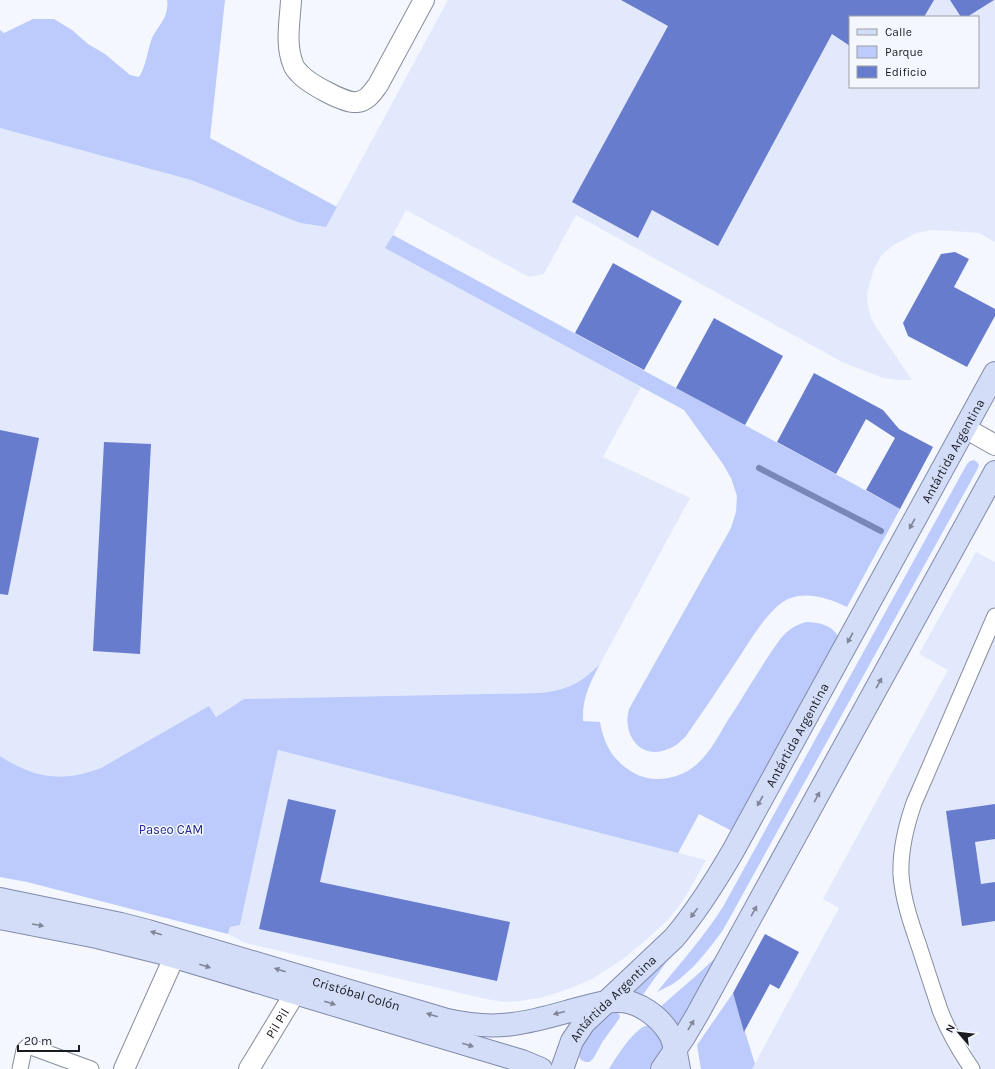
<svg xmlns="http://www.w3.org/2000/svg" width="995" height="1069" font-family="Karla,sans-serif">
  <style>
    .built { fill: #e3e9fd; fill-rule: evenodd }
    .green { fill: #bccbfc }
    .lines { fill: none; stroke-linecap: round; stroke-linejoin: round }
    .stream { stroke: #7886b8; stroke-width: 6 }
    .building { fill: #687ccd }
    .pedestrian-casing { stroke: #888d9d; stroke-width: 17 }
    .minor-casing { stroke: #888d9d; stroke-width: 22 }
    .primary-casing { stroke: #818aaa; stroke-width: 24 }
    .pedestrian { stroke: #fff; stroke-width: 15 }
    .minor { stroke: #fff; stroke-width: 20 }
    .primary { stroke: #d4ddf8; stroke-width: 22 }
    .oneway { fill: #808698 }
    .labels { text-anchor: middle; stroke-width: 3; stroke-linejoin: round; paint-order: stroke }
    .street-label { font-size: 13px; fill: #1a1c22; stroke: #f4f7fe }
    .park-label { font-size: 13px; fill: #232c8b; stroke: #f4f7fe }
  </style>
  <rect width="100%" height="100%" fill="#f4f7fe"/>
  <g class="built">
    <path d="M448,0H995V242L979,233L952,231L931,230L916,233L903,240L892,246L881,256L874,269L870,282L867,294L868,306L871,318L876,327L912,380H898L883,378L844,363L576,215L544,274L529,277L406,210L386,248L641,387L603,457L690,498L600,664L589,674L578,683L565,689L539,693L244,699L216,717L209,707L101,768L87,774L73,777L45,776L31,772L18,767L0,756V128L191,180L300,223L325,227ZM850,17H978V87H850Z"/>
    <polygon points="976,552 995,562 995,1069 752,1069 839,908 823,899 948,670 919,654"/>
    <polygon points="278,750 706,860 687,894 679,906 668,920 639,946 623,959 592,979 576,986 557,993 539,998 520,1001 503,1002 486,999 245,943 228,934 230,927 240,925"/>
  </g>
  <g class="green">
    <path d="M167,0H225L210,138L337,207L326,227L300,223L191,180L0,128V30L4,33L33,19H54L72,30L88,44L105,54L130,75L139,77C147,64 147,51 152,38C156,30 162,23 165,16C167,11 168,5 167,0Z"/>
    <path d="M393,235L900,509L847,607C828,598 808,591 788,599C768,608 746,647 734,665C718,689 702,713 686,736C681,741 675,747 668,749C640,761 622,734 629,709L731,528L736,512L737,496L731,478L723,464L684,410L385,248Z"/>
    <path d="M974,460L977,462L979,465L977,470L723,930C709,949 692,972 671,985C667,987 662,989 657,992C680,963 705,936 724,905L967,464L970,461Z"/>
    <path d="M806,622C818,622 832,625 838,636L734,832L699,814L678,853L278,750L240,925L230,927L228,934L27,882L0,877V756C34,778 62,783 101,768L209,706L216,717L244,699L539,693C567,690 580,684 600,664C590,683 582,698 583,721L600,722C604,745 613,761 634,773C653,784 680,779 696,765C710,753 719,735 728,720C746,693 762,664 781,638C788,630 795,625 806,622Z"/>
    <polygon points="683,939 642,996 631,992"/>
    <polygon points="728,946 679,1034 659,1008 698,974"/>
    <polygon points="733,993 755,1064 752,1069 701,1069 697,1045"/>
    <path d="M615,1012L619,1014L620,1016L619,1019L603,1041L593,1059L589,1062C570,1062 583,1040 589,1032C592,1028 604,1017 608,1014C610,1013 612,1013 615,1012Z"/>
    <path d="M645,1026H649L658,1031L663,1045L661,1052L653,1069H609C616,1057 632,1032 645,1026Z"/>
  </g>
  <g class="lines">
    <polyline class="stream" points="759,468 881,531"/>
  </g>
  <g class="building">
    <polygon points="621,0 934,0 924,17 850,17 850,46 832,34 718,246 652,210 638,238 572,202 668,26"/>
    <polygon points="950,0 994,0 967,17 961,17"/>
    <polygon points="955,252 969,259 954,287 995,309 995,316 967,367 908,336 903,323 941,254"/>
    <polygon points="613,263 682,301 644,370 575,333"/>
    <polygon points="714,318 783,356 745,425 676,388"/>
    <polygon points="814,373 883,410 899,429 933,447 900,509 866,490 895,438 866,419 836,474 777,442"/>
    <polygon points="0,430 39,438 8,595 0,594"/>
    <polygon points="104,442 151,444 140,654 93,651"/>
    <polygon points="288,799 336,810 320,882 510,922 497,981 259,929"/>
    <polygon points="995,804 995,839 975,842 981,884 995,882 995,921 962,926 946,811"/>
    <polygon points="765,934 799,952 779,989 770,984 744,1032 733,993"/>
  </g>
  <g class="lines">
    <g class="pedestrian-casing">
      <g id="pedestrian">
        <polyline points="20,1069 24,1050 28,1046 31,1047 91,1069"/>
        <path d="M972,1069C959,1050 948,1031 940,1010C933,989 926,968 919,946C911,923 903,900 901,875C900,850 906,826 914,803L995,616"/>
      </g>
    </g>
    <g class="minor-casing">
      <g id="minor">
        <path d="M291,0C290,21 285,44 293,64C294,68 297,71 300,74C308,83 345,104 357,102C367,101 372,93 378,85L424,0"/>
        <polyline points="965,428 995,445"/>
        <polyline points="124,1069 181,942"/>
        <path id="s1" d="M249,1069L303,980"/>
      </g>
    </g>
    <g class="primary-casing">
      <g id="primary">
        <path id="s2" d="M0,899L121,924L148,931L447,1020C469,1025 491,1027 513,1024C537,1021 561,1013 585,1007C596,1004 608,1000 621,1001C639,1002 658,1016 668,1031C676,1043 676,1056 679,1069"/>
        <polyline points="0,918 97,937 158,952 505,1056 522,1061 541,1069"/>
        <path id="s3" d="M562,1069L572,1041L584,1023L674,938C697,911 715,882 733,851L995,373"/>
        <polyline points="662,1069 684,1037 697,1015 995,472"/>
      </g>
    </g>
    <use href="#pedestrian" class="pedestrian"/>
    <use href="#minor" class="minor"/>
    <use href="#primary" class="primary"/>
  </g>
  <defs><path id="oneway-solid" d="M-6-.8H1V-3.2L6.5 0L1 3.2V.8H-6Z"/></defs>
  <g class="oneway">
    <use href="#oneway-solid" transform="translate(912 524) rotate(119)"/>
    <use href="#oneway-solid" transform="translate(850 638) rotate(119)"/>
    <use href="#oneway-solid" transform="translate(879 683) rotate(-61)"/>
    <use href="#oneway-solid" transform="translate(817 797) rotate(-61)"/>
    <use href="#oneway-solid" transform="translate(760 801) rotate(119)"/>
    <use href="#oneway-solid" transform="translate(754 911) rotate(-61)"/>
    <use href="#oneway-solid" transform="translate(694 913) rotate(127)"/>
    <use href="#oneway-solid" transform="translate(38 925) rotate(10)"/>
    <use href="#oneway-solid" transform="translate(156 933) rotate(-164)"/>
    <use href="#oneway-solid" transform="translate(205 966) rotate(17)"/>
    <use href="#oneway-solid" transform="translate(280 970) rotate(-163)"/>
    <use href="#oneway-solid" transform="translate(330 1003) rotate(17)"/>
    <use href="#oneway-solid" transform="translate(559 1013) rotate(166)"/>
    <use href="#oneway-solid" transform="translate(432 1015) rotate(-163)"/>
    <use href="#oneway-solid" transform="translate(691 1025) rotate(-59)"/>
    <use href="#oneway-solid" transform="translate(468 1045) rotate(17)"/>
  </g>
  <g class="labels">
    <g class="street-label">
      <text dy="5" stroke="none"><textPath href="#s3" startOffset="737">Antártida Argentina</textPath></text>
      <text dy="5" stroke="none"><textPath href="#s3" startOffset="413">Antártida Argentina</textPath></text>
      <text dy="5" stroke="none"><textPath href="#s2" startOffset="369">Cristóbal Colón</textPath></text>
      <text dy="5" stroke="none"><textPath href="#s3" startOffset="89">Antártida Argentina</textPath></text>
      <text dy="5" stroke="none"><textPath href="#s1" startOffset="54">Pil Pil</textPath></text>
    </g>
    <g class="park-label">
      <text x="171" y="834">Paseo CAM</text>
    </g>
  </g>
  <rect x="849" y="16" width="130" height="72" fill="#f4f7fe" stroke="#9d9fa6"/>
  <rect x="857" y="29" width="20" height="6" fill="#d4ddf8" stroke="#9d9fa6"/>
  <text x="885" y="36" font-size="12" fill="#1a1c22">Calle</text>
  <rect x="857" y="46" width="20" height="12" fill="#bccbfc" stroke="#9d9fa6"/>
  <text x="885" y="56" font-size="12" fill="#1a1c22">Parque</text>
  <rect x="857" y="66" width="20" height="12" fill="#687ccd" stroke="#9d9fa6"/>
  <text x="885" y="76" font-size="12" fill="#1a1c22">Edificio</text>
  <g transform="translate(959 1033) rotate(298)" stroke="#f4f7fe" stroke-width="3" paint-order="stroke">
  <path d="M0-3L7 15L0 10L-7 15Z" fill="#1a1c22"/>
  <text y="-6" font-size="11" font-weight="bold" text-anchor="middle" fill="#1a1c22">N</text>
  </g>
  <path d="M18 1045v6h61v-6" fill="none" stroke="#1a1c22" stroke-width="2"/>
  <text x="24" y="1045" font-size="12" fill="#1a1c22" stroke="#f4f7fe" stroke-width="3" paint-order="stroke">20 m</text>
</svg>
